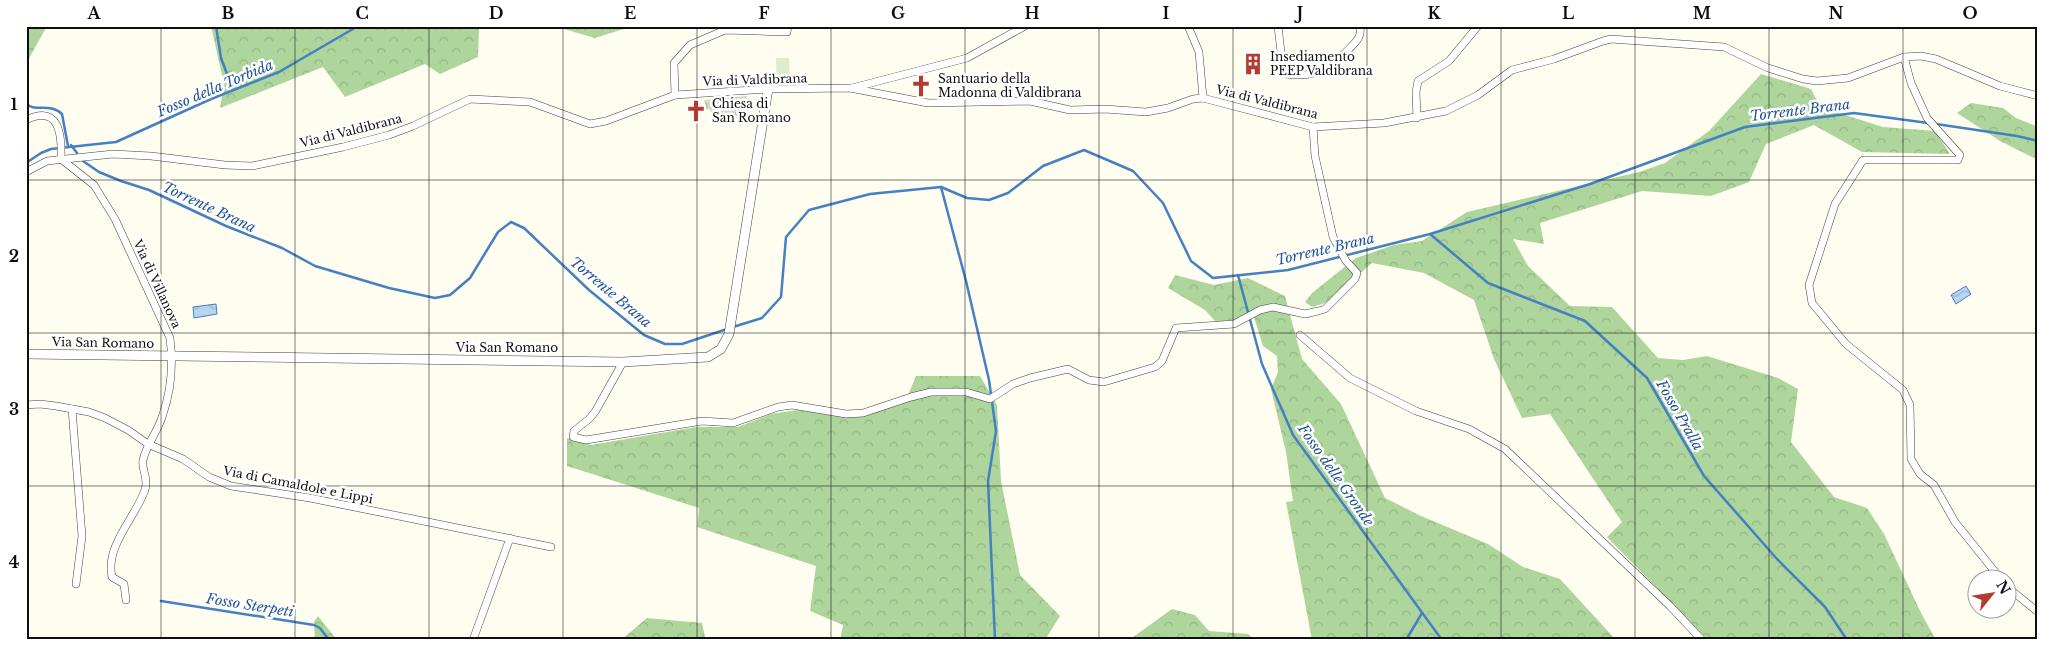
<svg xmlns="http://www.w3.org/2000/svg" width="2064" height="666" font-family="'Libre Baskerville',serif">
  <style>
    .forest { fill: url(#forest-crowns) }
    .cemetery { fill: url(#cemetery-stones) }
    .pitch { fill: #deedcd }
    .water { fill: url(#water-waves); stroke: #4580c2 }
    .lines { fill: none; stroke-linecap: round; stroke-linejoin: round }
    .stream { stroke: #4580c2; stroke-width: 2.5 }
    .minor-casing { stroke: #414141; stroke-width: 8 }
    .tertiary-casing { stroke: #414141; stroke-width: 10 }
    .minor { stroke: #fff; stroke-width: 7 }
    .tertiary { stroke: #fff; stroke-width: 9 }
    .grid { fill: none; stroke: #0e0e0e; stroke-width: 1; stroke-opacity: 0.55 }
    .labels { text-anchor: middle; stroke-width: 5; stroke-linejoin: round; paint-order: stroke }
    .poi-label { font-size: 12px; fill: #0e0e0e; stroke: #fff; text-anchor: start }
    .street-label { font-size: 12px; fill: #0e0e0e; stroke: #fff }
    .water-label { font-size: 14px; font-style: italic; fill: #215395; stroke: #fff }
    .neatline { fill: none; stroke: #0e0e0e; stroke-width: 2 }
    .grid-label { font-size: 16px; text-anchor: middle; font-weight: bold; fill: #0e0e0e }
  </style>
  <defs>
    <pattern id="forest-crowns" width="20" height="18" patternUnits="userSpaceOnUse" patternTransform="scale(1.25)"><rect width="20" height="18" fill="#aed59c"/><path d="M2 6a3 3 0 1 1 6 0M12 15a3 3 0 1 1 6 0" fill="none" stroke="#94b685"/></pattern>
    <pattern id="cemetery-stones" width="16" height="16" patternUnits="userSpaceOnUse" patternTransform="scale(1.25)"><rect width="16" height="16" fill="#d1dec2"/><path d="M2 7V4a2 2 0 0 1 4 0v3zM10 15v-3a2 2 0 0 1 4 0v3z" fill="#b2bda6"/></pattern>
    <pattern id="water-waves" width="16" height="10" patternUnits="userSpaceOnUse" patternTransform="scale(1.25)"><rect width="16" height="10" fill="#b8d4f1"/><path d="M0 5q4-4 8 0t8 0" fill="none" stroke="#9db5cd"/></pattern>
  </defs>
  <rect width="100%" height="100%" fill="#fefdef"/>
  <g class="forest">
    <polygon points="26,26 47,26 26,64"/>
    <polygon points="211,26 483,26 479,28 478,57 440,74 425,64 345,97 323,67 220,108 224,84"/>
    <polygon points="560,26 630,26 630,27 595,38 564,29"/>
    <polygon points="1761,74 1811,89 1820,107 1883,127 1935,131 1950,154 1862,152 1814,125 1766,144 1749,182 1711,196 1642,191 1540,223 1544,244 1513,239 1528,266 1570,306 1612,307 1658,358 1683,360 1707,356 1778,378 1798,389 1791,442 1834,497 1867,508 1884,534 1921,613 1936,640 1708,640 1607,537 1622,522 1550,414 1522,418 1494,359 1474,300 1424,273 1372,263 1328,302 1312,307 1305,302 1312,293 1356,258 1394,245 1422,241 1467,212 1639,172 1665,163 1709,131"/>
    <polygon points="1971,103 2003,108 2016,118 2038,127 2038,160 2000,141 1957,113"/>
    <polygon points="1175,275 1214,285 1248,278 1285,296 1302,359 1341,404 1385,498 1421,516 1488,544 1523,567 1560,579 1616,640 1312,640 1286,502 1293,501 1286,452 1271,389 1278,372 1277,356 1263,346 1254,317 1216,322 1205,310 1168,288"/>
    <polygon points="916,376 980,376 997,405 1001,481 1020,575 1060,616 1045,640 840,640 843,625 810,611 816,566 697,527 699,508 567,466 567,438 591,445 696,427 738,427 771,414 797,410 861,416 899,404 909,393"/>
    <polygon points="1172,609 1195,615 1209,631 1248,634 1255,640 1129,640"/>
    <polygon points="318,616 337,640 315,640 314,622"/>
    <polygon points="647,618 702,623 705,637 694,640 621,640"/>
  </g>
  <polygon class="cemetery" points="747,96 748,115 712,117 710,109 707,110 704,100"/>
  <polygon class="pitch" points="776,58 789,58 790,82 777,82"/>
  <g class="water">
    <polygon points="1966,286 1971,294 1956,304 1951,295"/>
    <polygon points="216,304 217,314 194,318 193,307"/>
  </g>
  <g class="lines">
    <g class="stream">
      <polyline points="216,26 221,58 233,90"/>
      <path d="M26,103C34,113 50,102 62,114L68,146"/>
      <polyline points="1936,124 2017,136 2038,141"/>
      <polyline points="71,145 77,153"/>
      <polyline points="83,161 99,172 121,181 149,190 226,226 282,248 315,266 389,288 435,298 450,295 470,278 498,232 511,222 524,228 589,290 644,335 665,344 682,344 727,329"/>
      <polyline points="26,163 41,153 51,149 116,142 211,99 279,72 358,26"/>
      <polyline points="941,187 966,281 989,380 996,431 988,481 995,640"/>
      <polyline points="1430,234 1488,283 1585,321 1647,378 1704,476 1777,559 1825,607 1847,640"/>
      <polyline points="1238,275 1262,364 1293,435 1442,640"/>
      <polyline points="733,327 762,318 781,297 786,237 809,210 870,194 941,187 967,198 989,200 1008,193 1043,166 1084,150 1133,171 1163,203 1191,261 1213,278 1288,270 1430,234 1590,184 1745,127 1854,113 1928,123"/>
      <polyline points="161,601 314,625 320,628 329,640"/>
      <polyline points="1406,640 1422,613"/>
    </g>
    <g class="minor-casing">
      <g id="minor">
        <polyline points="1188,26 1199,52 1203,98"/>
        <path d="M1278,26L1283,70L1287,74C1314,79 1332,67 1349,49C1356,42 1362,37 1360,26"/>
        <polyline points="1904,57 1911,83 1927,118 1960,155 1958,160 1863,160 1835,204 1809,285 1812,303 1846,344 1903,390 1910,405 1911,459 1920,474 1934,485 1955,522 2000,578"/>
        <polyline points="852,88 967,58 1025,26"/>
        <polyline points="675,95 674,63 690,45 725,30 787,32 788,26"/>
        <polyline points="1417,118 1416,92 1418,81 1449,61 1478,26"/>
        <path d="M26,120C59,104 62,134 61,159"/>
        <path d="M61,159L94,185L115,219L170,338C173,363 171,391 163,414C159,430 147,443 143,460C141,470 149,477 145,490C135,518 105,546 112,577L124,584L126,600"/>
        <polyline points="26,172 47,161 113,154 151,156 225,165 252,166 343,147 389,135 413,126 470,99 530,102 590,124 606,121 675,95 768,89 850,88 928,103 1030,101 1070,110 1105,109 1146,112 1168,108 1193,99 1203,98 1313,127 1384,123 1446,111 1478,95 1512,70 1554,59 1603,41 1611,39 1724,47 1768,68 1803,79 1817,81 1848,78 1904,57 1921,56 1936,59 2000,86 2038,96"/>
        <polyline points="1300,335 1350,378 1416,411 1469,429 1505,449 1670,606 1702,640"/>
        <polyline points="623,362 595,412 589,419 574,431 573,437 586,440 702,421 733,423 778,407 792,405 846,414 863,413 911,397 931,392 966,392 990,399 1013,384 1030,378 1068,369 1089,380 1104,382 1155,367 1162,361 1176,328 1234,324 1260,310 1273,307 1305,314 1318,311 1325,309 1355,279 1357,273 1346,261 1333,237 1315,156 1313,127"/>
        <polyline points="26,405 40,404 56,406 89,412 105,418 128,430 148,444 183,459 209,477 231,486 310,498 551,547"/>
        <polyline points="72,409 82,536 76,584"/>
        <polyline points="2006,586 2038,612"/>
        <polyline points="473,640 510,538"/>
      </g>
    </g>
    <g class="tertiary-casing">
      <polyline id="tertiary" points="26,354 623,362 708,357 721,349 729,334 768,89"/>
    </g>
    <use href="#minor" class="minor"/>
    <use href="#tertiary" class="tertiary"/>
  </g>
  <path class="grid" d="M161,26V640M295,26V640M429,26V640M563,26V640M697,26V640M831,26V640M965,26V640M1099,26V640M1233,26V640M1367,26V640M1501,26V640M1635,26V640M1769,26V640M1903,26V640M26,180H2038M26,333H2038M26,486H2038"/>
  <defs>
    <g id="building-bare" transform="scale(1.725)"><path d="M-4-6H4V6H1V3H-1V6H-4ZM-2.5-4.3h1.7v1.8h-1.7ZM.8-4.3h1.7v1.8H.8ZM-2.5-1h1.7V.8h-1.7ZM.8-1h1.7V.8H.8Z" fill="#b23c31" stroke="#fff" stroke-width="2.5" paint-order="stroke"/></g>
    <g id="church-bare" transform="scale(1.725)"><path d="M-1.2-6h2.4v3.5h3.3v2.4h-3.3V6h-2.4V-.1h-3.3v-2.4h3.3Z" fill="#b23c31" stroke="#fff" stroke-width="2.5" paint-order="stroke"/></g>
  </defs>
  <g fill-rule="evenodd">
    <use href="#building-bare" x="1253" y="64"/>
    <use href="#church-bare" x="921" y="86"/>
    <use href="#church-bare" x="696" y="111"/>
  </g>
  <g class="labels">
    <g class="poi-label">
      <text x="1270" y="61">Insediamento<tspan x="1270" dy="14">PEEP Valdibrana</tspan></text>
      <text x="938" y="83">Santuario della<tspan x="938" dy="14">Madonna di Valdibrana</tspan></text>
      <text x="712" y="108">Chiesa di<tspan x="712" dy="14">San Romano</tspan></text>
    </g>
    <g class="street-label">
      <text transform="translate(755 80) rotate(-2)" y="4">Via di Valdibrana</text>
      <text transform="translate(1267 102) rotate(14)" y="4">Via di Valdibrana</text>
      <text transform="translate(351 131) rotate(-14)" y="4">Via di Valdibrana</text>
      <text transform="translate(157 284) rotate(65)" y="4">Via di Villanova</text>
      <text transform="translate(103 343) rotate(1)" y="4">Via San Romano</text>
      <text x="507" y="352">Via San Romano</text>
      <text transform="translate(298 485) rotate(11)" y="4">Via di Camaldole e Lippi</text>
    </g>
    <g class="water-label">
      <text transform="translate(215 88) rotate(-23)" y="5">Fosso della Torbida</text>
      <text transform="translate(1800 110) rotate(-7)" y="5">Torrente Brana</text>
      <text transform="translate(209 207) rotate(25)" y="5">Torrente Brana</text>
      <text transform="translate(1325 249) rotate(-13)" y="5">Torrente Brana</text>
      <text transform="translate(611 292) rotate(40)" y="5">Torrente Brana</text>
      <text transform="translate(1680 415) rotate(60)" y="5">Fosso Pralla</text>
      <text transform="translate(1336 475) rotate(55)" y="5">Fosso delle Gronde</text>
      <text transform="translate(250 605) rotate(9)" y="5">Fosso Sterpeti</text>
    </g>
  </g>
  <rect width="2064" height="666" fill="none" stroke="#ffffff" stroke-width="55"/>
  <g transform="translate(1992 594) rotate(60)"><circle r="24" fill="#ffffff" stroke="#9f9f9f"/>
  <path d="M0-4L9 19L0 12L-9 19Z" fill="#b23c31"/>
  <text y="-8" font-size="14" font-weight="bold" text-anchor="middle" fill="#0e0e0e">N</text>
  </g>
  <rect x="28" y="28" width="2008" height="610" class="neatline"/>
  <g class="grid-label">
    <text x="94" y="19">A</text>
    <text x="228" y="19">B</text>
    <text x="362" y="19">C</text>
    <text x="496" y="19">D</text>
    <text x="630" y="19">E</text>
    <text x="764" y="19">F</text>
    <text x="898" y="19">G</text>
    <text x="1032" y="19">H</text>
    <text x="1166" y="19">I</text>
    <text x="1300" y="19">J</text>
    <text x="1434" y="19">K</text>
    <text x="1568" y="19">L</text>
    <text x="1702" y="19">M</text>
    <text x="1836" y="19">N</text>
    <text x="1970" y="19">O</text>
    <text x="14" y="110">1</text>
    <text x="14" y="262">2</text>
    <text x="14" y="415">3</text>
    <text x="14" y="568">4</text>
  </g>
</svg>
